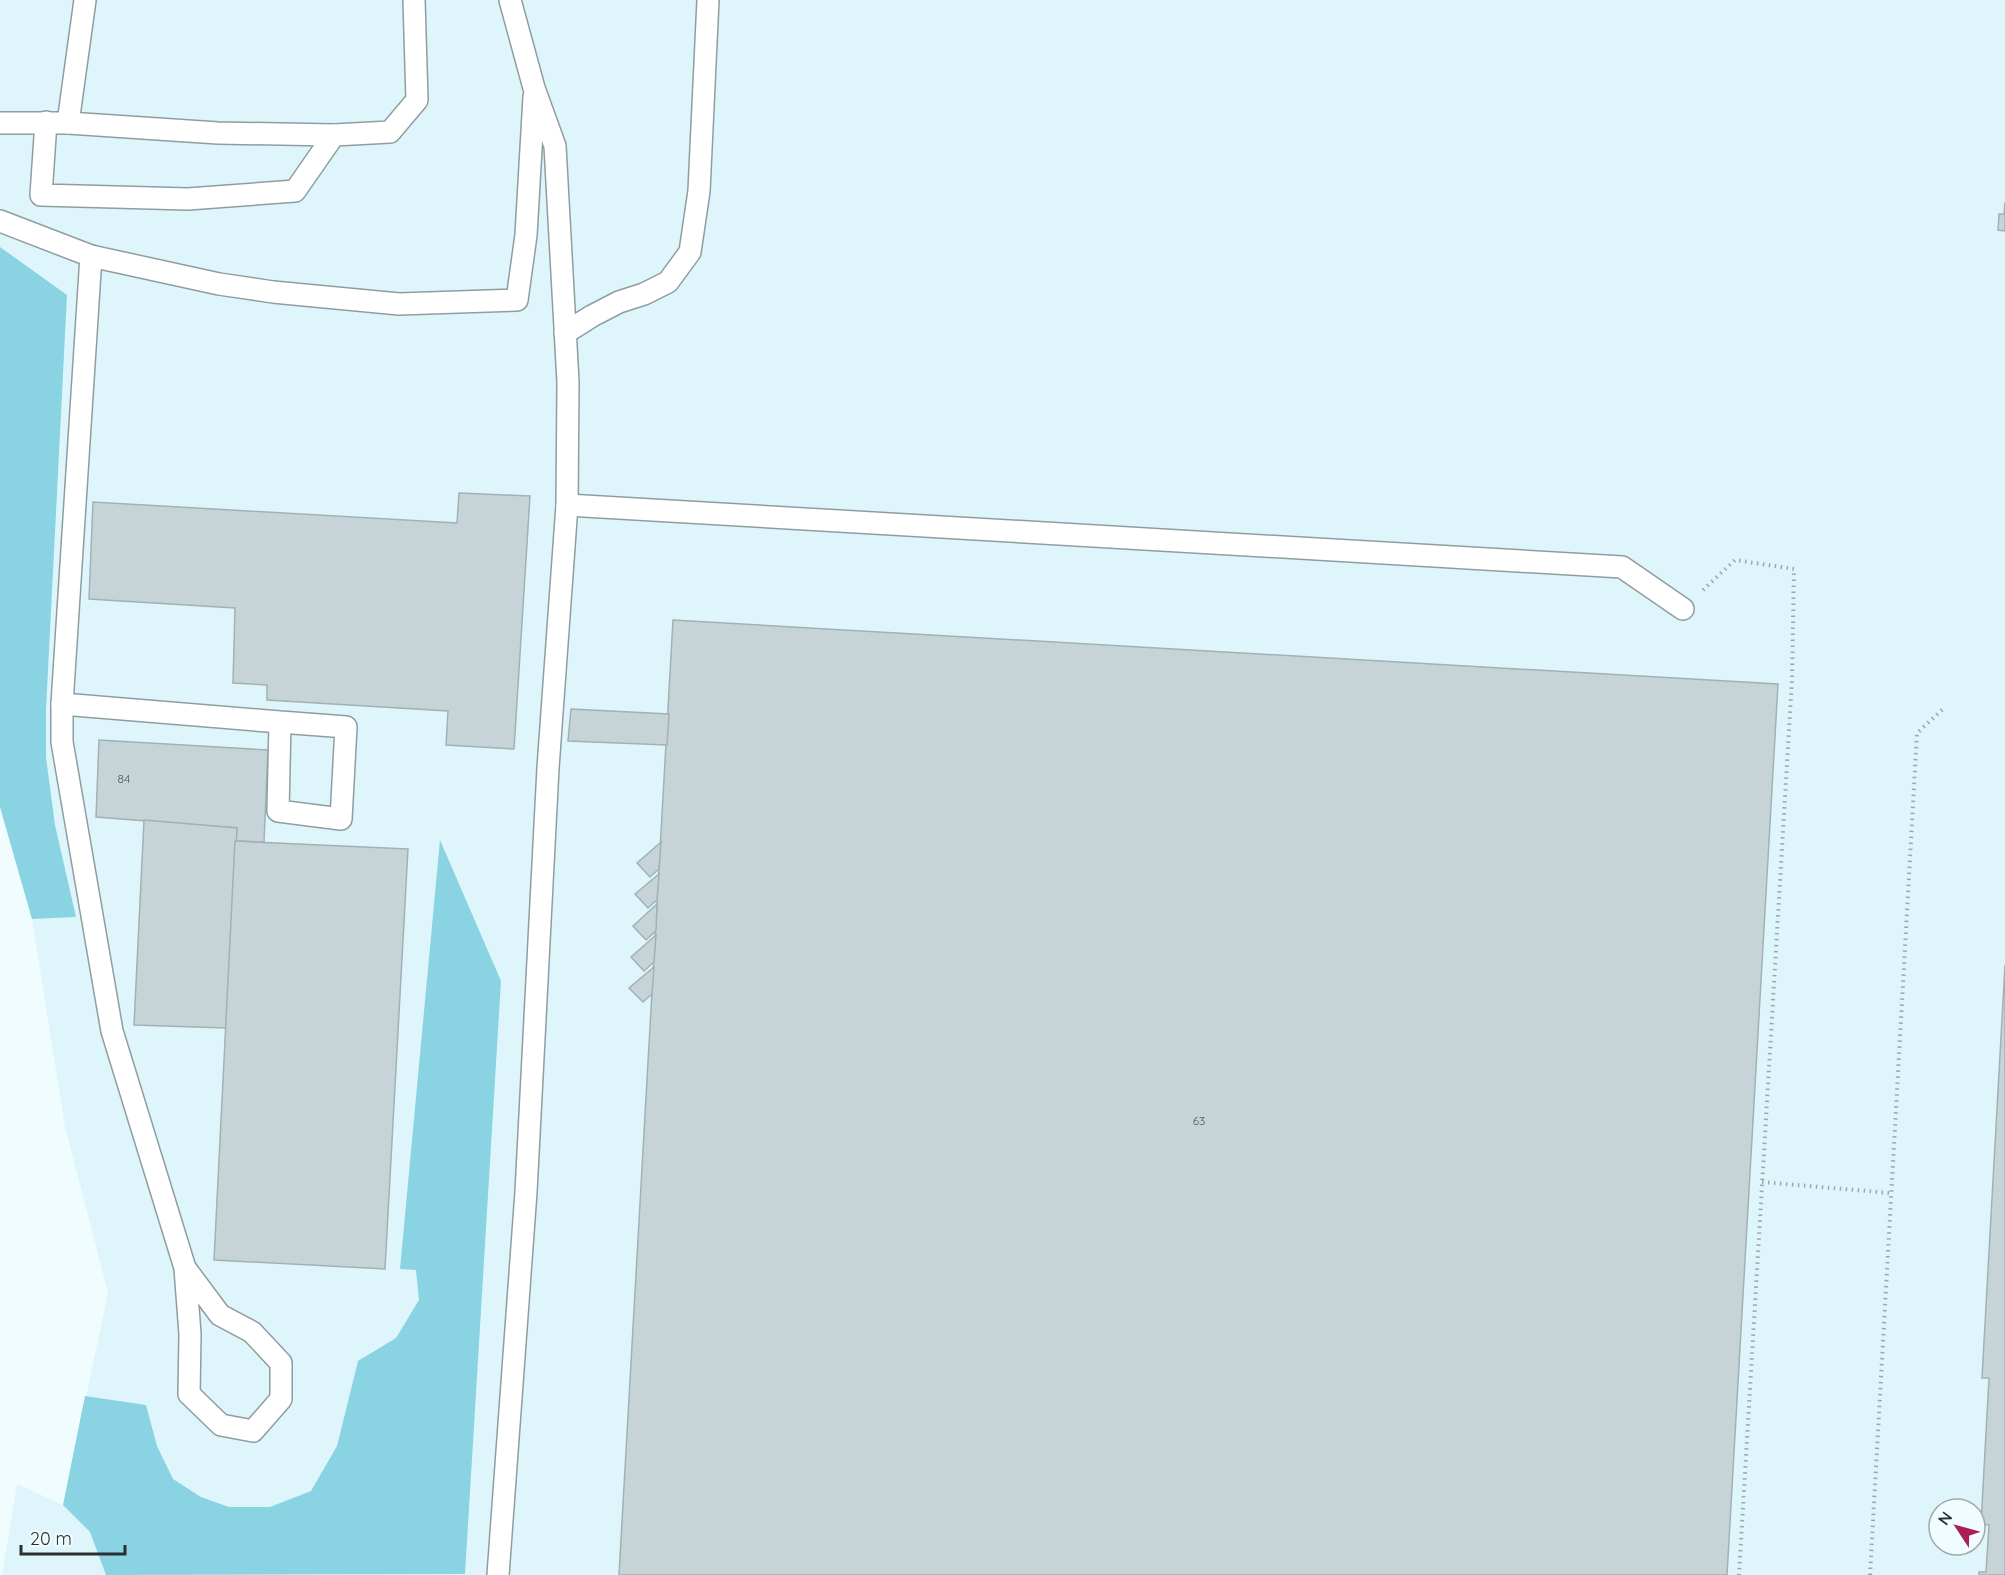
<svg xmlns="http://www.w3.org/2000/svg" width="2005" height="1575" font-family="Quicksand,sans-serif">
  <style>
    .built { fill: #def6fb; fill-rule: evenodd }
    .green { fill: #89d3e3 }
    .building { fill: #c6d4d7; stroke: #a3b1b4; stroke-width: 1.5 }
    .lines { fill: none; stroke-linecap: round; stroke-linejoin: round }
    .lane-casing { stroke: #909da0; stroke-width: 24 }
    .path { stroke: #9da7a9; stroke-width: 4; stroke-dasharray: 1.5 4.5; stroke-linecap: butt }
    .lane { stroke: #fff; stroke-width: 21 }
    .labels { text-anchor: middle; stroke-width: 4.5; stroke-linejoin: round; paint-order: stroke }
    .number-label { font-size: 12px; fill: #51585a }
  </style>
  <rect width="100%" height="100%" fill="#f0fcfe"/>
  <path class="built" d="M0,0H2005V1575H2L17,1484L63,1505L108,1293L65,1127L32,919L0,807ZM1939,1509H1975V1545H1939Z"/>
  <g class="green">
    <polygon points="0,247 67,295 46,710 46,757 55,825 76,917 32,919 0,807"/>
    <polygon points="440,840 501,981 465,1574 106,1575 90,1532 63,1505 85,1396 146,1405 157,1446 173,1479 201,1497 229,1507 270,1507 311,1491 337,1446 358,1361 396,1338 419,1300 416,1270 400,1269"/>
  </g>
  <g class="building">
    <polygon points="2005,202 2005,231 1998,230 1999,214 2004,214"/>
    <polygon points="459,493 530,496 514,749 446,745 448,711 267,700 267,685 233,683 235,608 89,599 93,502 457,523"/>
    <polygon points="673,620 1778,684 1727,1575 619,1575"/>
    <polygon points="571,709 669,714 667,745 568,741"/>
    <polygon points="99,740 268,750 264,842 235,841 237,828 96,817"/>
    <polygon points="144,820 237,828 226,1028 134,1025"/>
    <polygon points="235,841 408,849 385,1269 214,1260"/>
    <polygon points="661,842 659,869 650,877 637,863"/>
    <polygon points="659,874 657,900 648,908 635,894"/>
    <polygon points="657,904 656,931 646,940 633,926"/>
    <polygon points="656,935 654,962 644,971 631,957"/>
    <polygon points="2005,965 2005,1575 1979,1575 1979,1572 1986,1572 1989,1525 1981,1524 1989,1378 1982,1378"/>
    <polygon points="654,967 652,994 643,1002 629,988"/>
  </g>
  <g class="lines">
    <g class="lane-casing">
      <g id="lane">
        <polyline points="46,122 41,195 188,199 295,191 334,135 390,132 417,100 414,0"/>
        <polyline points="0,123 68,123 218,133 334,135"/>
        <polyline points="68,123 85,0"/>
        <polyline points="0,221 91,256 219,284 273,292 399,304 517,300 526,235 534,97"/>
        <polyline points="91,256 62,704 62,742 112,1031 185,1268 190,1334 189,1394 221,1425 253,1431 281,1399 281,1363 252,1332 220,1315 185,1268"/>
        <polyline points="565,333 592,316 619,302 644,294 668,282 690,252 699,191 708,0"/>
        <polyline points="567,505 1622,567 1683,609"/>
        <polyline points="62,704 280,722 278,811 341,819 346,727 280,722"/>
        <polyline points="498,1575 526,1192 548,768 567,505 568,382 555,146 534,88 510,0"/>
      </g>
    </g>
    <g class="path">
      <polyline points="1703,590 1735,560 1794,569 1792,679 1739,1575"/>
      <polyline points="1762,1182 1890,1193"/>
      <polyline points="1870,1575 1917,733 1943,709"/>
    </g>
    <use href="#lane" class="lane"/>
  </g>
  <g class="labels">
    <g class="number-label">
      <text x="124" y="783">84</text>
      <text x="1199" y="1125">63</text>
    </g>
  </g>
  <g transform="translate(1957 1527) rotate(306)"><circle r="28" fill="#f0fcfe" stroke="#a1aaac" stroke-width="1.5"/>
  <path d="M0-4.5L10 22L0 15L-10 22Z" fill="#ac1e58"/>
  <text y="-9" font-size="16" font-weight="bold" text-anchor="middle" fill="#2a2f31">N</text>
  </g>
  <path d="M21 1545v9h104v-9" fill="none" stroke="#2a2f31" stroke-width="3"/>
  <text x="30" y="1545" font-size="18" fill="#2a2f31" stroke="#f0fcfe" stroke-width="4.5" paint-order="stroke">20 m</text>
</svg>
